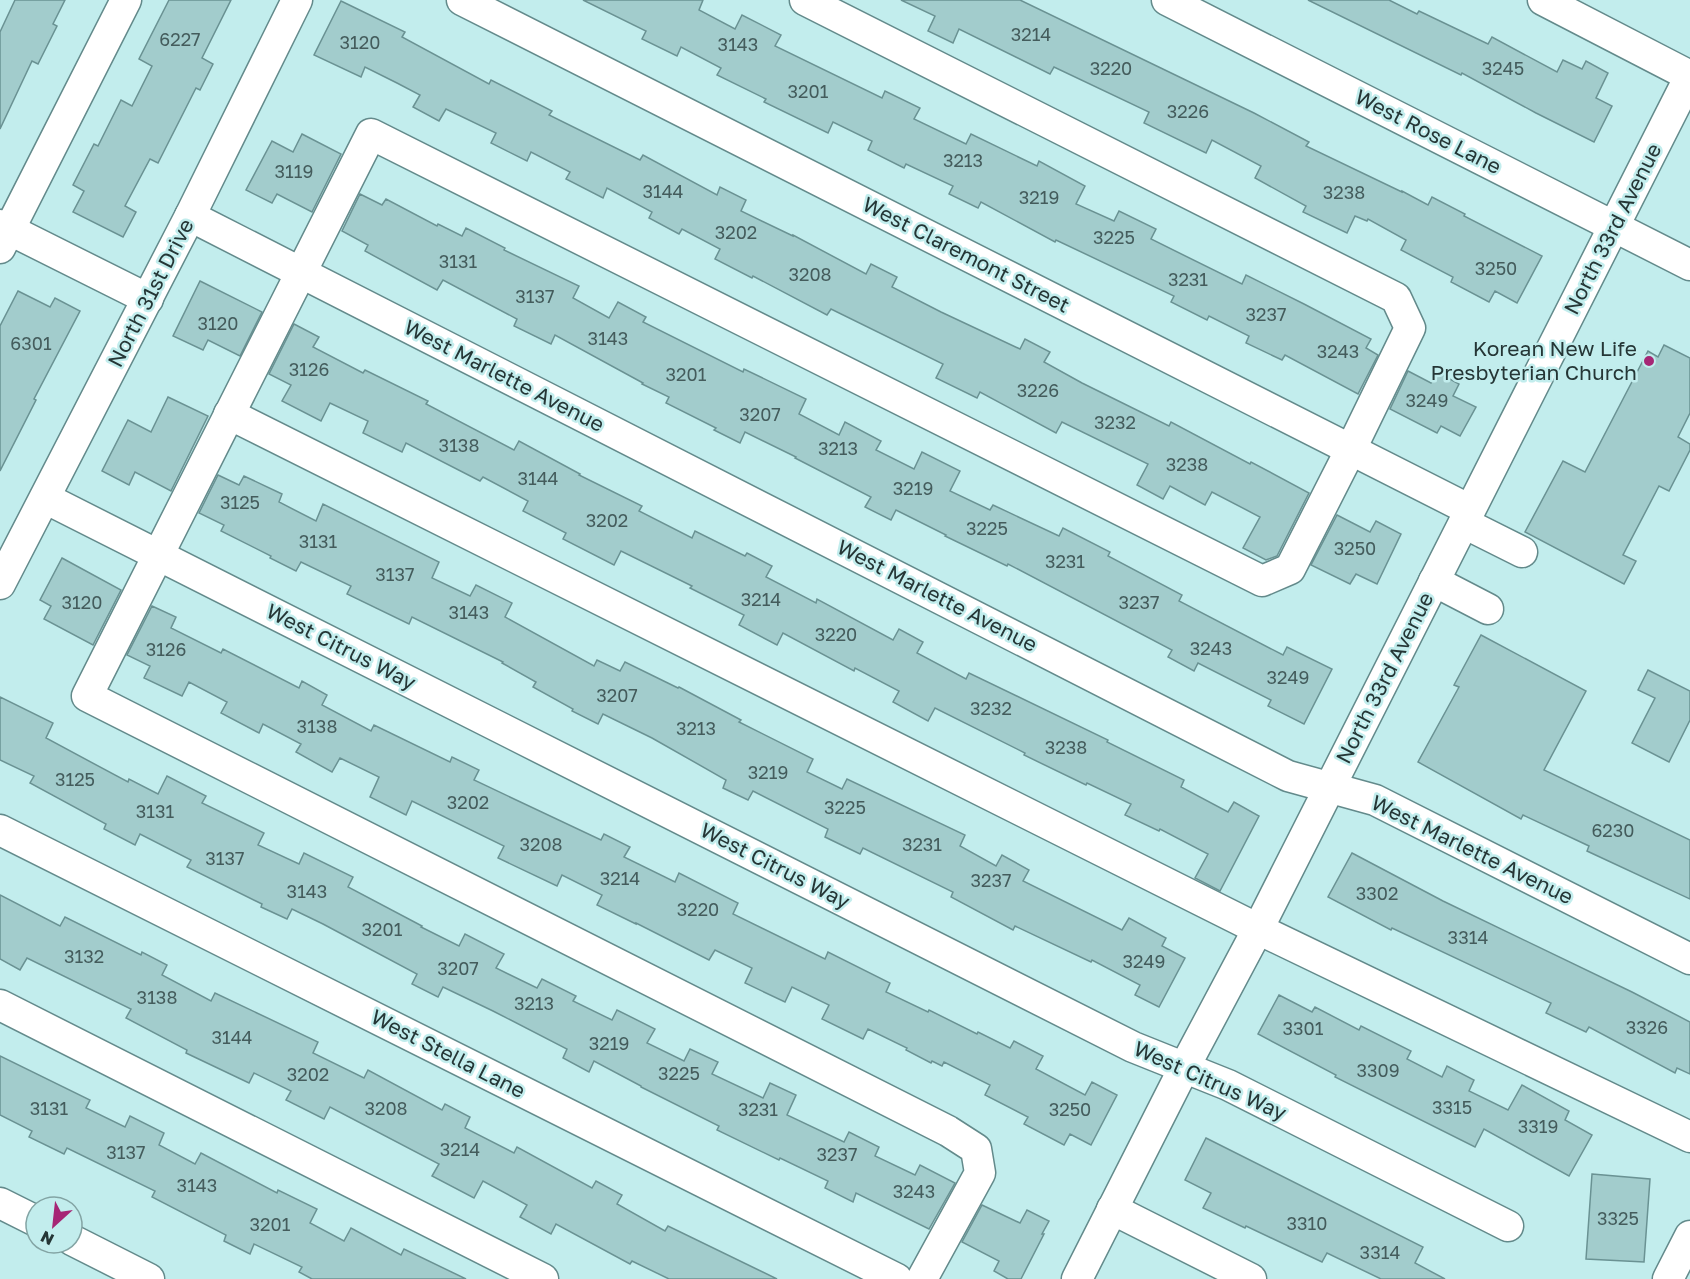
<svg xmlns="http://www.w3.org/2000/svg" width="1690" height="1279" font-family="'Golos Text',sans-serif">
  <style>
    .building { fill: #a2cccc; stroke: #6a9293; stroke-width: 1.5 }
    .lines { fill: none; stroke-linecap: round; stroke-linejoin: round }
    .minor-casing { stroke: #638a8b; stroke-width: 33 }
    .minor { stroke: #fff; stroke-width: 30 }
    .poi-dot { fill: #a62675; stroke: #c2eded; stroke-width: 2 }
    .labels { text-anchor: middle; stroke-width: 5; stroke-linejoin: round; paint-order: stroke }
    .number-label { font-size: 18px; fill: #445c5c }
    .street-label { font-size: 21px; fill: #253636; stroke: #c2eded }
    .poi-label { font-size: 21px; fill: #253636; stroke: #c2eded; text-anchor: end }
  </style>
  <rect width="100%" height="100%" fill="#c2eded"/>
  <g class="building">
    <polygon points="15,0 65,0 53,24 57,26 38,64 32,61 0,129 0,32"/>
    <polygon points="169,0 231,0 202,58 213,64 200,90 196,88 158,163 150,159 125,206 136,212 123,237 73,212 84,191 73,185 94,144 98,146 121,100 132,106 152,66 139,59"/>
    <polygon points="583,0 703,0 699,10 735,29 742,15 781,35 775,46 882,98 885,91 920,108 914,119 966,144 971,134 1037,166 1039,161 1085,186 1076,204 1114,221 1119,211 1156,229 1151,239 1242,284 1246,275 1304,304 1371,339 1366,348 1378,355 1358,394 1285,355 1282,360 1246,343 1249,336 1209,316 1207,320 1171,302 1174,296 1056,240 1055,242 981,202 978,208 949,194 953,186 906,164 904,168 868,150 872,141 833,122 828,133 764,102 766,99 717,75 721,68 681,47 677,56 642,39 646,31"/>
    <polygon points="901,0 1020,0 1254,113 1309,142 1306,146 1402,192 1402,191 1428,205 1432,197 1465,214 1464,216 1542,256 1517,303 1495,291 1489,302 1451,282 1453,277 1401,250 1406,240 1368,219 1367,221 1355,216 1347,233 1303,212 1306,206 1255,178 1261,166 1212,140 1206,153 1144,123 1149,112 1054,67 1050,74 959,29 953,43 928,31 935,16"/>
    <polygon points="1308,0 1389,0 1417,14 1419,11 1488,44 1492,37 1557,72 1563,60 1582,69 1586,61 1608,73 1596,98 1612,106 1594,142 1536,113 1462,73 1461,75"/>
    <polygon points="341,1 405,32 402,37 489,84 491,80 552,111 549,115 640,160 643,155 717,195 720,187 746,200 741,211 793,236 793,235 866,274 871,264 897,277 892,287 941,312 1020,349 1025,339 1050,352 1044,362 1082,383 1169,426 1171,422 1250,464 1251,462 1309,493 1277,556 1266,560 1243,548 1260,517 1212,492 1205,505 1170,486 1163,499 1137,485 1148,464 1062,422 1056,433 980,392 977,398 936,378 943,364 831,309 827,315 753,276 752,278 715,259 720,249 682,229 679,234 649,218 652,212 607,188 603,198 566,179 570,172 531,152 527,161 491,143 496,133 446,109 439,121 413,107 420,95 397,83 365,67 361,77 314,55"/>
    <polygon points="302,134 341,154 312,212 277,194 272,203 246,190 272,141 293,152"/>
    <polygon points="360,194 382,205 386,199 437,226 438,224 462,236 466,228 505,248 504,250 579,286 573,298 609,318 618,302 646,317 643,322 743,372 744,369 806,399 799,414 839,435 845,422 881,441 876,450 914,469 922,452 960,471 950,491 990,510 993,505 1059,536 1063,528 1110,552 1108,556 1182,595 1179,601 1283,655 1287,647 1332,669 1304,724 1268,706 1271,700 1198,663 1194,671 1168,657 1172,650 1008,564 1007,566 945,536 946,535 896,510 891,520 865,507 871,497 795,458 796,457 745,432 740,443 714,430 716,428 666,403 669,397 642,384 643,383 555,335 551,344 514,326 517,319 443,280 437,290 365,251 368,245 342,231"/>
    <polygon points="200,281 262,312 240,356 208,340 203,350 173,336"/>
    <polygon points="18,291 50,307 55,298 80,311 34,399 36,400 0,471 0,326"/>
    <polygon points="294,324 319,337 313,347 363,373 365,370 428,401 426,404 514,450 519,441 580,474 579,475 642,506 639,511 692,538 695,531 745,556 747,553 772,566 766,577 816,603 817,599 893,640 899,629 923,642 917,653 966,679 969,673 1108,740 1107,742 1184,780 1181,787 1228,812 1234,802 1259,816 1220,891 1195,878 1208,854 1160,829 1159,831 1125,815 1131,804 1087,783 1086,785 1024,755 1025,753 935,708 928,721 893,702 899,691 855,668 854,671 783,633 777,645 739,625 744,615 690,588 692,586 621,551 614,565 563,539 566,533 523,511 528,501 483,477 480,481 406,443 402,452 363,433 368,421 330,403 321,421 282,401 291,385 269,374"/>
    <polygon points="1664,345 1690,358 1690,413 1678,437 1690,444 1690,450 1669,491 1659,486 1623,555 1636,561 1624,584 1525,532 1563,461 1585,472 1648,351 1658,357"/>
    <polygon points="1408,371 1431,383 1437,372 1459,384 1453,396 1476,407 1460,436 1441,426 1437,433 1390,409"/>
    <polygon points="168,397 208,416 171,491 135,472 129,485 102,471 128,420 151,432"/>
    <polygon points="218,475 239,485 244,476 282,494 279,502 316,521 323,504 439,562 432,578 470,596 476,585 512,603 505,617 594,666 597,660 620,671 625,662 678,688 679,687 741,720 739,722 813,759 807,772 842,789 847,779 965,835 960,846 996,866 1002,855 1029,870 1023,881 1122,930 1129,918 1166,938 1162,946 1185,958 1159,1007 1135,995 1140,985 1092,960 1091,962 1015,926 1013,930 951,897 953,892 863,848 860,854 825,837 828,829 753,791 748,800 723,788 726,780 652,738 603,714 598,724 572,711 573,709 533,687 536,682 502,663 503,662 412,617 409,624 347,594 351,586 301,562 296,571 270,558 271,556 221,531 224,525 199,513"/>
    <polygon points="1337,515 1370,532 1376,521 1401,534 1377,584 1356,574 1350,584 1311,565"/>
    <polygon points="62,558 121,590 93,645 44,619 51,606 40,600"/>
    <polygon points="152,606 176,617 171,628 221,653 223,649 299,688 302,681 327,695 322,705 371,731 374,725 450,762 452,757 479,770 474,780 601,840 604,834 630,847 624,857 675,882 679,873 738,903 733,914 825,959 828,952 890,983 886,992 928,1012 929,1010 977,1034 978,1032 1010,1048 1014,1041 1043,1056 1036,1069 1085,1095 1092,1082 1117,1095 1091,1145 1070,1134 1064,1145 1024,1124 1028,1117 985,1095 990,1085 944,1062 942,1066 932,1061 931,1063 906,1050 907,1048 868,1029 863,1039 822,1019 829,1005 792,987 785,1002 745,983 752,968 715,950 709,960 636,923 636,924 597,905 602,895 562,875 557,886 498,858 504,846 412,801 406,815 370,797 379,777 340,758 332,772 296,752 301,744 263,724 259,733 221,713 227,702 189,682 182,696 144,678 150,666 127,655"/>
    <polygon points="1481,635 1586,691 1544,770 1690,840 1690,899 1587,851 1589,846 1523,815 1521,819 1418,762 1459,687 1454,685"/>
    <polygon points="1648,670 1690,691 1690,720 1669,762 1632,743 1655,698 1638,690"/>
    <polygon points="0,697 53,723 46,738 128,782 129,779 158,794 167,776 206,796 202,803 264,833 258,845 299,864 304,853 353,877 348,887 422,926 421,927 459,946 465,934 504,954 496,968 537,988 542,979 576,996 573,1001 612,1020 617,1010 655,1029 647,1043 684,1061 690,1049 718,1062 712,1074 763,1098 770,1083 796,1095 787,1115 844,1142 849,1132 879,1147 875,1156 915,1175 920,1165 955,1183 929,1229 856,1193 853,1202 825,1188 828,1181 780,1158 779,1160 717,1130 719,1126 641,1087 641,1086 594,1061 589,1072 563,1058 567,1049 493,1011 443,987 438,997 412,984 417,974 323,924 292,909 287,919 261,907 262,904 187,867 191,860 140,834 135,845 104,829 106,824 30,783 34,776 0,760"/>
    <polygon points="1352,853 1443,901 1632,992 1690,1022 1690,1074 1677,1068 1675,1073 1589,1027 1586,1032 1546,1013 1551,1003 1392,928 1391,930 1328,897"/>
    <polygon points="0,895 60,926 65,917 141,955 142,952 167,965 162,975 211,1001 215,993 318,1042 313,1053 364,1078 368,1070 442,1110 445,1104 470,1117 465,1128 514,1153 517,1147 592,1188 596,1181 622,1195 617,1204 665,1231 668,1226 777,1279 669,1279 632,1261 630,1264 556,1224 551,1234 520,1217 527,1205 483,1181 474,1198 432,1176 439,1164 330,1107 324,1119 286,1100 291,1091 254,1073 249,1083 186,1053 187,1050 126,1018 131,1009 27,958 20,970 0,959"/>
    <polygon points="1279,995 1312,1012 1315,1007 1359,1030 1361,1026 1411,1051 1407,1059 1442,1077 1447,1066 1474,1080 1469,1091 1508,1110 1522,1085 1569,1111 1565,1120 1592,1135 1569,1176 1484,1129 1475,1147 1335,1077 1336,1075 1258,1034"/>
    <polygon points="0,1056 90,1100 86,1108 125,1127 130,1116 164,1133 159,1145 195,1164 201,1153 277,1193 278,1190 317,1209 310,1223 344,1241 351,1228 401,1255 404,1249 466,1279 312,1279 299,1272 302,1267 254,1244 250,1254 224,1241 226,1235 152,1197 155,1191 67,1148 64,1154 29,1137 32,1131 0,1115"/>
    <polygon points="1206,1138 1423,1247 1415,1263 1445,1279 1381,1279 1327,1253 1322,1262 1246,1226 1245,1228 1203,1208 1211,1193 1185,1180"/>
    <polygon points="1592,1174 1650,1179 1644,1262 1586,1259"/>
    <polygon points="982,1205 1020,1223 1027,1210 1049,1221 1042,1234 1044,1234 1021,1279 1008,1279 994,1271 999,1261 962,1242"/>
  </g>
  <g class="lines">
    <g class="minor-casing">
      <g id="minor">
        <polyline points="462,0 1470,510"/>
        <polyline points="805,0 1396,298 1410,328 1351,449 1290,569 1262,581 371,134 87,696 948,1131 976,1149 980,1173 922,1279"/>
        <polyline points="1167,0 1690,265"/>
        <polyline points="1543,0 1690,76"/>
        <polyline points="190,216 1288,776 1375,800 1690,959"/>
        <polyline points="0,225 148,299"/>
        <polyline points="0,248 126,0"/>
        <polyline points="229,414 1258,929 1690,1137"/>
        <polyline points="45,498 1133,1047 1228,1085 1508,1226"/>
        <polyline points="1464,523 1522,552"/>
        <polyline points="1434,581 1488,609"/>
        <polyline points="0,584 190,216 297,0"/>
        <polyline points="0,830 897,1279"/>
        <polyline points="0,1005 543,1279"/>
        <polyline points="0,1203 36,1221"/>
        <polyline points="1112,1209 1251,1279"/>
        <polyline points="72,1240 149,1279"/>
        <polyline points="1077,1279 1184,1068 1258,929 1690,76"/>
        <polyline points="1668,1279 1690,1236"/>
      </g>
    </g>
    <use href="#minor" class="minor"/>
  </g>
  <circle class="poi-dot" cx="1649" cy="361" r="6"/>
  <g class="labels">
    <g class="number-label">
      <text x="1031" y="41">3214</text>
      <text x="180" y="46">6227</text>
      <text x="360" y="49">3120</text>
      <text x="738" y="51">3143</text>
      <text x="1111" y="75">3220</text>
      <text x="1503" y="75">3245</text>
      <text x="808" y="98">3201</text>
      <text x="1188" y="118">3226</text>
      <text x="963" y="167">3213</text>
      <text x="294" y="178">3119</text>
      <text x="663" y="198">3144</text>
      <text x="1344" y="199">3238</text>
      <text x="1039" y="204">3219</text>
      <text x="736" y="239">3202</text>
      <text x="1114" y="244">3225</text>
      <text x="458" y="268">3131</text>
      <text x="1496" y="275">3250</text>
      <text x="810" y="281">3208</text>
      <text x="1188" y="286">3231</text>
      <text x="535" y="303">3137</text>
      <text x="1266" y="321">3237</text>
      <text x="218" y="330">3120</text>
      <text x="608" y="345">3143</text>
      <text x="31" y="350">6301</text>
      <text x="1338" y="358">3243</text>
      <text x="309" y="376">3126</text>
      <text x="686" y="381">3201</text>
      <text x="1038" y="397">3226</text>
      <text x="1427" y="407">3249</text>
      <text x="760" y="421">3207</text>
      <text x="1115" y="429">3232</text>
      <text x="459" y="452">3138</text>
      <text x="838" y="455">3213</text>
      <text x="1187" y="471">3238</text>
      <text x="538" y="485">3144</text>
      <text x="913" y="495">3219</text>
      <text x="240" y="509">3125</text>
      <text x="607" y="527">3202</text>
      <text x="987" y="535">3225</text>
      <text x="318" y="548">3131</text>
      <text x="1355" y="555">3250</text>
      <text x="1065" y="568">3231</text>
      <text x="395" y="581">3137</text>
      <text x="761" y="606">3214</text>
      <text x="82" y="609">3120</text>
      <text x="1139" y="609">3237</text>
      <text x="469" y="619">3143</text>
      <text x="836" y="641">3220</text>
      <text x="1211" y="655">3243</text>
      <text x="166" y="656">3126</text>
      <text x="1288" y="684">3249</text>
      <text x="617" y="702">3207</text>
      <text x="991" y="715">3232</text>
      <text x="317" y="733">3138</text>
      <text x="696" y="735">3213</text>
      <text x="1066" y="754">3238</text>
      <text x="768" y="779">3219</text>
      <text x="75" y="786">3125</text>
      <text x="468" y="809">3202</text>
      <text x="845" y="814">3225</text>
      <text x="155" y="818">3131</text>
      <text x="1613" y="837">6230</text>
      <text x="541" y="851">3208</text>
      <text x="922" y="851">3231</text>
      <text x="225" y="865">3137</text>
      <text x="620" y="885">3214</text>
      <text x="991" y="887">3237</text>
      <text x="307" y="898">3143</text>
      <text x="1377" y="900">3302</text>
      <text x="698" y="916">3220</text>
      <text x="382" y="936">3201</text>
      <text x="1468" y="944">3314</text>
      <text x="84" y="963">3132</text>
      <text x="1144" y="968">3249</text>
      <text x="458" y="975">3207</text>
      <text x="157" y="1004">3138</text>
      <text x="534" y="1010">3213</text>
      <text x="1647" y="1034">3326</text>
      <text x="1303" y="1035">3301</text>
      <text x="232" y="1044">3144</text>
      <text x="609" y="1050">3219</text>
      <text x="1378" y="1077">3309</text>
      <text x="679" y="1080">3225</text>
      <text x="308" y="1081">3202</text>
      <text x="1452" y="1114">3315</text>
      <text x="49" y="1115">3131</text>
      <text x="386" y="1115">3208</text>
      <text x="758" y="1116">3231</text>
      <text x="1070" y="1116">3250</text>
      <text x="1538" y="1133">3319</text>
      <text x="460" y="1156">3214</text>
      <text x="126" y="1159">3137</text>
      <text x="837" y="1161">3237</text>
      <text x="197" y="1192">3143</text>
      <text x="914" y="1198">3243</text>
      <text x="1618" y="1225">3325</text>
      <text x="1307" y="1230">3310</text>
      <text x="270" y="1231">3201</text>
      <text x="1380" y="1259">3314</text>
    </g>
    <g class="street-label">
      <text transform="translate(1428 132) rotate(27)" y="7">West Rose Lane</text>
      <text transform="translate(1613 229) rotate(-63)" y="7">North 33rd Avenue</text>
      <text transform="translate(966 255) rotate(27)" y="7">West Claremont Street</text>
      <text transform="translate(151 293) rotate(-63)" y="7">North 31st Drive</text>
      <text transform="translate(504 376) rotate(27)" y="7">West Marlette Avenue</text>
      <text transform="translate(937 596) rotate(27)" y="7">West Marlette Avenue</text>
      <text transform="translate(341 647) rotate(27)" y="7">West Citrus Way</text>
      <text transform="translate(1385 678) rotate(-63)" y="7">North 33rd Avenue</text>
      <text transform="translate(1472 850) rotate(26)" y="7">West Marlette Avenue</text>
      <text transform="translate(775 866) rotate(27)" y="7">West Citrus Way</text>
      <text transform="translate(448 1054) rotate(27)" y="7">West Stella Lane</text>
      <text transform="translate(1210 1081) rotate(24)" y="7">West Citrus Way</text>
    </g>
    <g class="poi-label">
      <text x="1637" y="356">Korean New Life<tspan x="1637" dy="24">Presbyterian Church</tspan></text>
    </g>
  </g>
  <g transform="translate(54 1225) rotate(207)"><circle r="28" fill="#c2eded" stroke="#83a4a4" stroke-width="1.5"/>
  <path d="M0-4.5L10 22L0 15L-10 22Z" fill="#a62675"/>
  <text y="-9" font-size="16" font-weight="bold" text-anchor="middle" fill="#253636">N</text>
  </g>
</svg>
